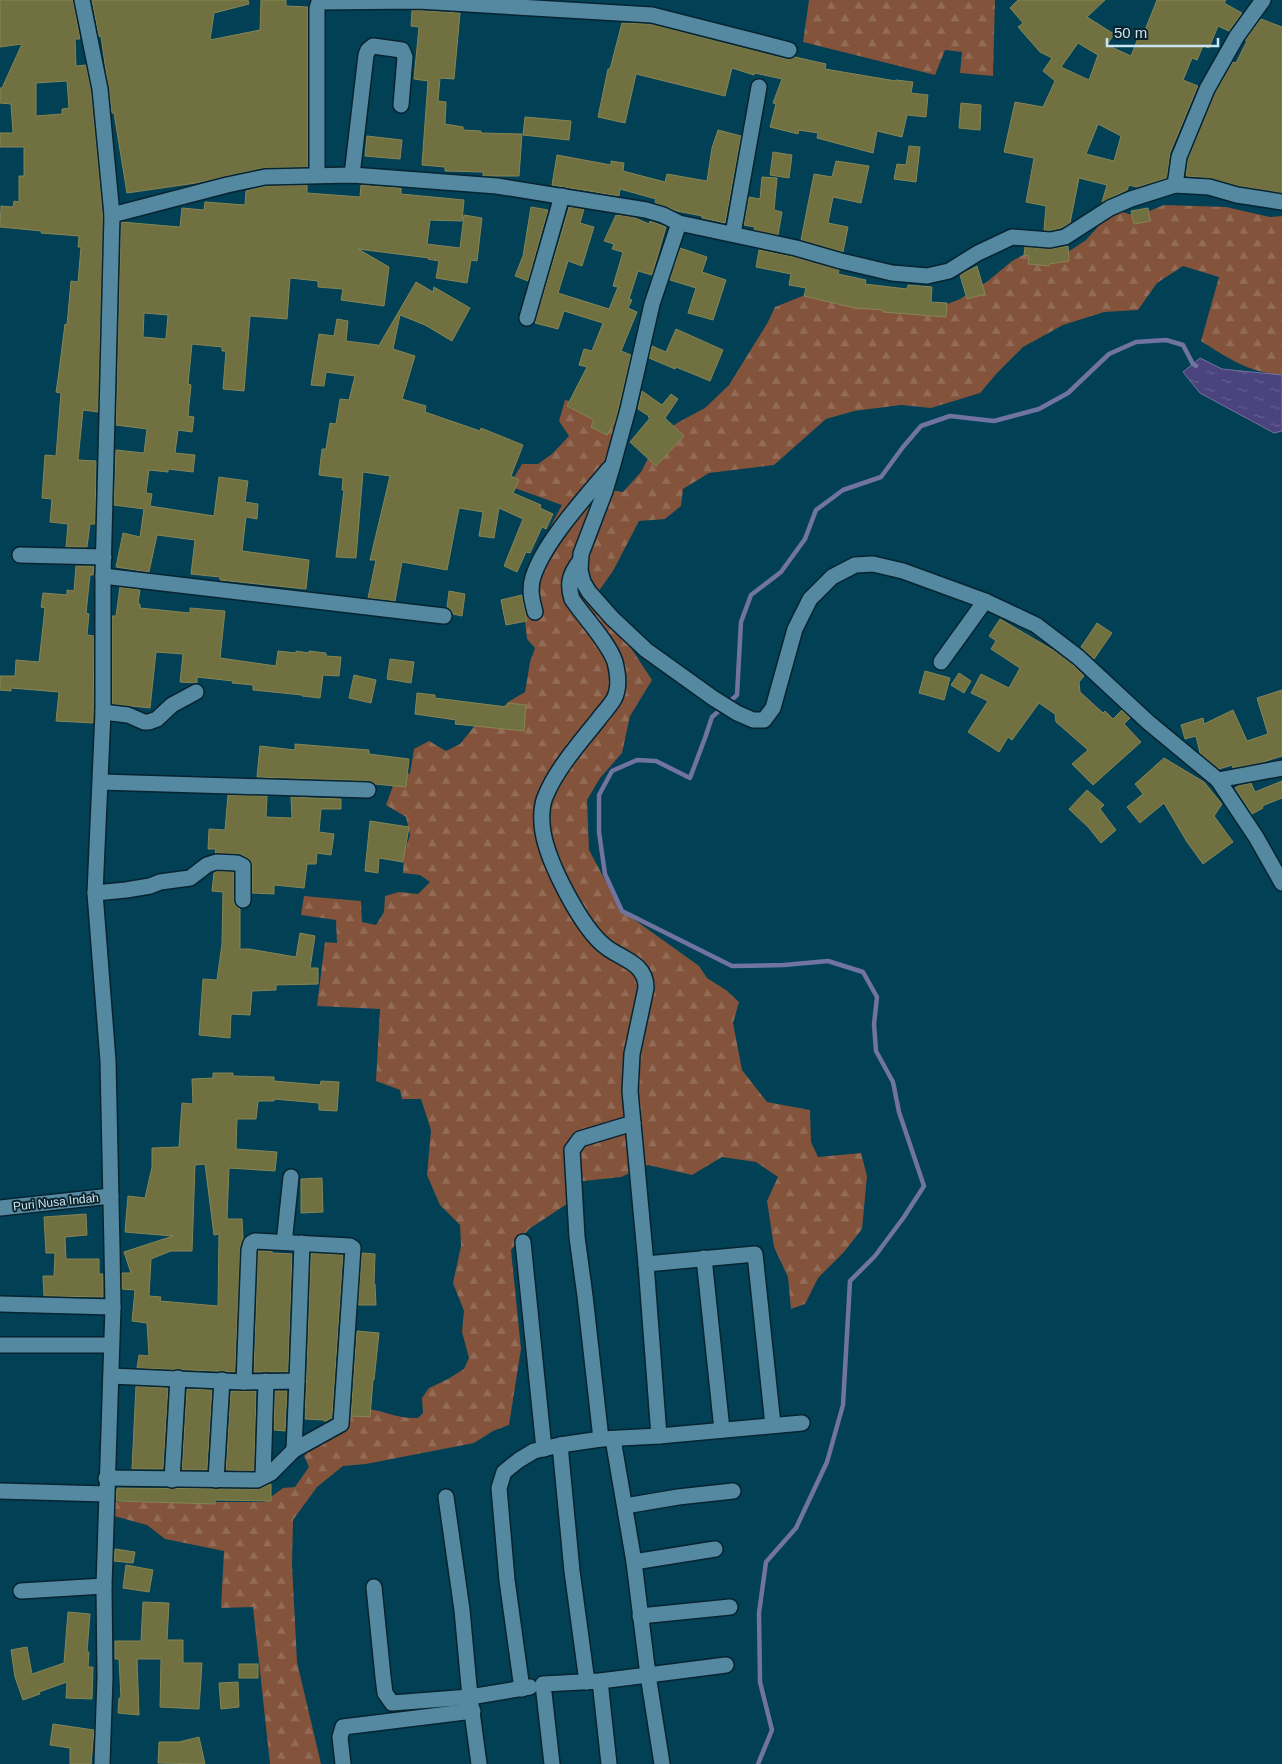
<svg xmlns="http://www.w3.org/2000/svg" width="1282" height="1764" font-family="Helvetica,sans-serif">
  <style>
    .forest { fill: url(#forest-firs) }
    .water { fill: url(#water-ripples); stroke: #7174a0 }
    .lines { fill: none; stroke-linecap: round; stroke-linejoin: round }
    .stream { stroke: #7174a0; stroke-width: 4.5 }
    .building { fill: #717041; stroke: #868555; fill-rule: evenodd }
    .minor-casing { stroke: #072430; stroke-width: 18 }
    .minor { stroke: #5489a1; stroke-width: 15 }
    .labels { text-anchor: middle; stroke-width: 4; stroke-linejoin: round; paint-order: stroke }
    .street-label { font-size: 12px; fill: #cae5f1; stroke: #0d242d }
  </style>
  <defs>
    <pattern id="forest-firs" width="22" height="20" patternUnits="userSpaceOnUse" patternTransform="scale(1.25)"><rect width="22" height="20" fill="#83543b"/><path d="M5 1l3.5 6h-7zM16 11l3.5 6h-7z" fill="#936c58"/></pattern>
    <pattern id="water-ripples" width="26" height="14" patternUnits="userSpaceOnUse" patternTransform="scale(1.25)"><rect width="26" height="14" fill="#4b437e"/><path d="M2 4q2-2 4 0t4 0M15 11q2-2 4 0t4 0" fill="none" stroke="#645e91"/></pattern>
  </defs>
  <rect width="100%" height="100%" fill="#014055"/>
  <g class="forest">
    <polygon points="809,0 995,0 993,76 960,73 962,52 945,50 935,75 803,42"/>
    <path d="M1164,205L1226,207L1270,217L1282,216V375C1248,372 1229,359 1201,341L1219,277L1183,266L1157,283L1138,310L1104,312L1063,325L1023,347L997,373L980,393L931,408L901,405L854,411L826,419L774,465L709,473L683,489L681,506L665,519L639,521L613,571L596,595L652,680L630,716L622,753L600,778L587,800L589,850L621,910L699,966L707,978L726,990L739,1002L733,1023L742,1070L767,1102L810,1110L811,1142L818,1157L861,1153L867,1176L862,1229L844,1252L818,1278L805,1304L791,1309L788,1277L774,1247L767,1201L778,1177L756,1162L722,1157L692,1175L648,1165L621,1177L575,1182L573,1200L529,1229L511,1250L521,1349L509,1425L493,1431L474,1443L366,1464L343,1466L317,1487L293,1520L292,1564L297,1662L321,1764H270L253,1607L221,1608L224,1551L165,1539L147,1525L114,1516V1502H264L283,1488L295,1487L309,1467L304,1456L314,1443L331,1438L338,1416C371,1398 385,1419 418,1418L423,1413L422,1398L429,1388L448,1379L464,1369L469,1358L462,1332L464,1311L453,1283L461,1246L460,1225L440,1205L427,1175L431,1130L421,1099H402L400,1090L376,1081L380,1009L317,1006L325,942L337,943L336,920L301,915L304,896L361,901L362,922L376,925L384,912L385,896L399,892L418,894L430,882L420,875L403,873L404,854L410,835L406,817L386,805L394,783L410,773L414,749L429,741L446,751L460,744L477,723L499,711L508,702L525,692L530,662L535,648L527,639L525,621L532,595L530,564L562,505L509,486L522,464H538L552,454L569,436L559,421L565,400L633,417L611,490L623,492L641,472L660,435L677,423L705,408L729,385L768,322L775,307L805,295L925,313L960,299L988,281L1012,261L1027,253L1068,252L1086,240L1104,220L1122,212L1137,216Z"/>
  </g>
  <polygon class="water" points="1200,358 1222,369 1282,375 1282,431 1274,433 1200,393 1183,372"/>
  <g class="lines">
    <polyline class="stream" points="758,1764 772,1730 760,1682 759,1613 766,1562 796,1528 827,1462 843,1405 850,1281 875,1256 904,1217 924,1186 899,1112 893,1082 876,1051 874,1024 877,997 863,972 828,961 784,965 732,966 622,911 605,874 599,832 599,795 612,771 637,760 656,761 690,778 705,738 712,717 737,695 741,622 751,595 781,572 805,539 816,510 843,490 881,477 903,447 921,426 950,416 994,421 1039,409 1068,393 1109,354 1136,342 1166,340 1183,345 1193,364 1196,366"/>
  </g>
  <g class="building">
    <path d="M0,0H73L80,39H75L76,66L86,65L91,90L103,215L98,412L83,410L78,460L96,461L95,524H90L87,547H66L68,524L50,522L52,499L42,498L45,455L56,456L61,393L56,392L58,379L65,324L67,325L71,281L78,282L81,247H78L79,236L41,233L42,231L0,227L1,206L13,207L14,201L19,202V176H24V147H0V133H13L11,104L0,103V88H2L22,44L0,47ZM67,81L69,108L62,109V114L36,116V83Z"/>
    <polygon points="92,0 248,0 249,4 214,13 210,40 260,30 261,0 286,0 286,6 308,7 308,167 263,168 196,183 127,193 114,113 112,113 101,36 99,37"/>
    <path d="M1018,0H1105L1087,17L1114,34L1107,45L1131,56L1140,33L1143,35L1157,0H1226L1224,3L1242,13L1229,31L1218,26L1209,48L1203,46L1197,60L1192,58L1183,80L1198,86L1170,153L1167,178L1137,187L1129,185L1127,190L1102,202L1107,185L1079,178L1070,223L1061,228L1049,231L1044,230L1046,206L1026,202L1034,158L1004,152L1015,102L1043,107L1055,81L1043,71L1052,58L1040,52L1018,27L1023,23L1010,8ZM1078,43L1098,55L1089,80L1061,67ZM1098,124L1121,136L1114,161L1086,154Z"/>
    <polygon points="412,10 460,13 454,79 440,78 438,101 446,102 445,124 463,127 463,130 481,131 481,133 522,134 519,176 483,176 483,172 445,171 445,167 422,165 428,81 414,79 419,27 411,26"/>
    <polygon points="1261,19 1282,27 1282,193 1239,186 1210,178 1186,176 1188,159 1215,93 1233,62 1236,63 1247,41 1245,40"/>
    <polygon points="622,23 651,24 787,59 795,57 826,64 825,69 896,81 896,80 913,82 911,93 928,95 926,117 907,115 902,137 877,131 873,153 817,138 818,133 799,130 798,134 770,127 776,104 773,103 782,79 755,73 754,75 732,68 725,96 636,74 625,123 598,117 608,69 610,69"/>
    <polygon points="961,103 981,105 980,130 959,128"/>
    <polygon points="525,117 571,121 569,140 523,135"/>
    <polygon points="718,130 741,136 725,223 702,218 702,216 677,211 655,203 656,199 620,189 619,196 552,185 557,155 611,165 611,161 624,163 623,171 665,182 667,174 707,181 712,148"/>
    <polygon points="367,136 402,140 400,159 365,156"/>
    <polygon points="909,146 920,147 916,182 894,179 897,164 906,165"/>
    <polygon points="773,152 792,155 789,178 770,175"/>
    <polygon points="836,161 869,166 861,203 833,197 828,223 848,227 843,252 801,240 814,174 832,177"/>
    <polygon points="762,177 777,178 774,210 782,212 778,235 754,230 755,227 744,225 749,197 760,199"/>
    <path d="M307,185V193L360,197L361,185L401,188V194L464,200L462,221L430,220L427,244L460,248L464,215L482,218L477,261L471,260L467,283L436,278L439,261L428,259L429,258L358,249L389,267L384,306L341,300L343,289L318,287V281L290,278L287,319L250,316L244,391L223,389L226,351H222V347L192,344L188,384L191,385L188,416L194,417L192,432L178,430L175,453L195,455L193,472L168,469V472L149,470L146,493L152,494L150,506L214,516L219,477L248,481L245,502L258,504L257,519L246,517L242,551L309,560L306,589L220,580V577L191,574L195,540L157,535L149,572L116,567L123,533L140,537L144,509L114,505L116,450L144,453L147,429L116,425L121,222L180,227L182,208L204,210L205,202L245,205L246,191L266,186ZM144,313L168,315L166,339L143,337Z"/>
    <polygon points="531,207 548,210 528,281 515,276 523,256"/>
    <polygon points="569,207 584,209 580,223 594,227 582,266 568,261 558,293 609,309 618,287 613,286 623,252 612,249 614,244 604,241 616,215 633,217 649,224 650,221 666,227 652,275 638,271 629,299 632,300 628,308 637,312 621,351 631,355 616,419 607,435 591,427 594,420 567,406 587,367 579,365 584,349 592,351 603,323 564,311 558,329 535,323"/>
    <polygon points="1148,208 1150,221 1134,224 1131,211"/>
    <polygon points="1068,246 1069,261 1049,264 1049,266 1028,264 1029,256 1024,255 1025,247 1050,249"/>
    <polygon points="680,248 707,257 702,272 726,280 713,320 688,313 696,288 670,280"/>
    <polygon points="759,250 794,257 839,270 838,274 866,280 865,284 907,289 908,285 932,287 931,302 947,303 946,317 883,312 883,310 859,308 859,309 804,296 806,288 789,285 791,274 756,267"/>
    <polygon points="977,266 985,294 967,299 960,275"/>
    <polygon points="416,282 433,292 434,287 470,308 452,341 425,325 400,315 393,349 415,356 402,399 426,406 425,412 480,431 481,428 523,445 511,476 519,480 513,493 541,505 540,508 553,514 546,529 542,527 530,553 526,552 517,572 504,566 523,519 499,508 494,538 479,536 483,512 459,508 447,570 402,562 395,601 368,598 376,560 370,560 390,476 363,472 356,558 336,557 344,490 342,490 343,478 319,475 322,449 326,449 330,423 336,424 340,399 349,400 355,376 326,372 324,386 311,385 319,334 334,336 337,319 348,321 346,341 378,345 378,347"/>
    <polygon points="676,329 723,350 710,381 676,367 675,369 649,358 652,346 666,352"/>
    <polygon points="642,391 662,405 671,394 678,399 665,418 684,436 656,466 630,442 650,418 648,417 649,416 638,409"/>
    <polygon points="76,566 94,566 93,575 90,575 86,613 89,614 87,635 94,636 93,723 56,721 59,692 11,688 11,691 0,690 0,676 15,676 16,660 39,662 45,608 41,607 43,593 67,595 67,590 74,591"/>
    <polygon points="120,587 140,590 138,604 140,604 140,608 190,613 190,608 225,611 220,658 276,666 278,651 296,653 296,651 309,653 309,651 326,653 326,656 341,657 339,676 323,675 320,698 302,696 302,695 253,690 253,685 232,683 233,681 197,677 197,683 180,682 183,654 156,652 150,708 112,704 112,616 116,616"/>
    <polygon points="449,591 465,594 462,616 453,614 450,609 447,607"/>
    <polygon points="522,595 527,621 506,625 501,600"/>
    <polygon points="1000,619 1053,650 1072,664 1084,676 1079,682 1080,692 1103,713 1105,711 1113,719 1122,710 1130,718 1124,724 1141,742 1093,785 1072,764 1088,750 1056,722 1055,714 1039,703 1012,740 1008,737 999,752 968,732 988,701 971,693 981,674 1009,688 1020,668 991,649 996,641 989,636"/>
    <polygon points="1097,623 1112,633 1094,659 1081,647"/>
    <polygon points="390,659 414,662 411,683 387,679"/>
    <polygon points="925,671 950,678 944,700 919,693"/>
    <polygon points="959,673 971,681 964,693 951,685"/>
    <polygon points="354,675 376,680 371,703 349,698"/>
    <polygon points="1282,690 1282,756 1260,763 1233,768 1232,765 1219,769 1200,753 1196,736 1185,739 1181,725 1203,718 1204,724 1233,710 1247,741 1268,734 1257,698"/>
    <polygon points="417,693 435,695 435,698 507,707 508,703 526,705 524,731 455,724 456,720 415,714"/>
    <polygon points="295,744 369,750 369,754 409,759 406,787 375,784 368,781 257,777 260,746 295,750"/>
    <polygon points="1164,758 1204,782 1222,804 1214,816 1233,842 1203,864 1187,842 1164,803 1140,823 1127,807 1143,794 1135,784"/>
    <polygon points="1282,781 1282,798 1262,806 1263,808 1252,814 1235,788 1238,786 1251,783 1255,792"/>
    <polygon points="1087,790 1104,805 1100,809 1116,830 1101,843 1089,828 1069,809"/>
    <polygon points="228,795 267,796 266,817 292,818 291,797 341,799 341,809 321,809 319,832 334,834 331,855 317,853 316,864 307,864 304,888 274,885 274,894 252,893 252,866 251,861 241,854 215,853 216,849 208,849 209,829 225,830"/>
    <polygon points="370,821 409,827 403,862 379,858 378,873 365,871"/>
    <polygon points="217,871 234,872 234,900 235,905 240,909 240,949 249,949 296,957 300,933 315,936 310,968 318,968 318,984 276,985 276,990 252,991 250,1015 231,1014 230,1038 199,1035 203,979 217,980 222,944 223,892 212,891 214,873"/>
    <path d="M213,1073H233V1076L274,1077V1081L320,1085L321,1081L339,1082L337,1111L319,1110V1103L274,1099V1101H258L256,1119H237L236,1149L277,1152L275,1171L229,1168L227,1219H242L243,1239L240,1249L235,1372L137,1368L139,1355L149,1356L147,1323L132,1321L135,1290L122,1289V1273H131L124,1252L173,1236L125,1232L128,1196L145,1198L152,1167V1148L179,1147L182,1103L193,1104L192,1079L213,1078ZM205,1164L214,1235L219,1234L218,1306L160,1301L161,1297L149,1296L151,1259L171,1251H192L195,1165Z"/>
    <polygon points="322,1178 323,1212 301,1213 301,1179"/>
    <polygon points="86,1214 87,1235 65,1237 66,1259 99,1259 99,1274 103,1274 103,1297 44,1296 43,1276 54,1276 55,1253 46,1253 44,1217"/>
    <polygon points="258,1251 272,1251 272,1253 292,1254 288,1372 254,1372"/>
    <polygon points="311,1253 343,1255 332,1418 326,1421 324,1421 324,1420 305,1419"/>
    <polygon points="362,1253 375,1254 374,1284 375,1284 376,1305 358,1305"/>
    <polygon points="357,1331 379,1333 374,1380 373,1380 370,1417 351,1416"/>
    <polygon points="136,1386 168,1388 163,1469 132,1469"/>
    <polygon points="187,1389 212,1390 207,1470 182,1470"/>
    <polygon points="231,1391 256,1391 254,1471 226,1470"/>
    <polygon points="275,1391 287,1391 285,1431 274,1430"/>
    <polygon points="271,1484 271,1501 215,1500 215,1504 116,1501 117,1488 257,1489"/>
    <polygon points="115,1549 135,1552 133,1563 114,1561"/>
    <polygon points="126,1565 153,1570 149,1592 123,1588"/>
    <polygon points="143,1602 169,1603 167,1640 183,1640 183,1663 202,1663 199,1709 160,1707 161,1659 137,1659 139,1715 118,1713 119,1698 121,1698 119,1659 115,1659 115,1641 141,1641"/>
    <polygon points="68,1612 90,1614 87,1652 89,1652 88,1667 93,1667 92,1699 66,1698 67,1682 39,1692 40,1694 23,1700 15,1677 11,1650 27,1647 32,1674 64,1663"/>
    <rect x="239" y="1664" width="19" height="14"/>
    <polygon points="238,1682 239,1707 221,1709 219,1683"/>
    <polygon points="53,1724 94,1730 91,1764 70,1764 70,1748 50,1745"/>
    <polygon points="199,1737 205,1764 158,1763 159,1742 179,1742"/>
  </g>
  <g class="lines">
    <g class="minor-casing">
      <g id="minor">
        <polyline points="82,0 100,89 112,215 103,576 103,712 95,893 108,1061 112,1248 113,1307 104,1586 105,1678 102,1764"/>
        <polyline points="317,175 317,8 319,2 418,1 652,15 789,50"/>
        <polyline points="352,175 366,55 368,50 373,46 402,50 405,57 401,105"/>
        <polyline points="1175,185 1179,157 1207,89 1237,36 1263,0"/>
        <polyline points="112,215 227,185 265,177 352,175 497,186 646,210 663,215 679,223 796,248 841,261 892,273 927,276 949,271 978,253 1012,237 1050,240 1065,237 1110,208 1131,199 1175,185 1209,187 1237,195 1282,202"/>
        <polyline points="679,223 652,304 628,409 613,464 605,491 581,554 580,570 583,582 589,592 612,618 646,650 713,698 737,713 753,720 764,720 773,708 795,629 810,599 832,577 855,565 873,564 903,571 985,601 1036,625 1078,657 1148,722 1218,780 1256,837 1282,883"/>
        <polyline points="733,234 759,87"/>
        <polyline points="527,318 562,196"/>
        <polyline points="20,555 104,557"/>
        <path d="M580,561C570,574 567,584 572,599C584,617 609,643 615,662C618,674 620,688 614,699C610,706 603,713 598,720C581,741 556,770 546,795C541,805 541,821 543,832C548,863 582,929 606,947C623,960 646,963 646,988L632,1054L630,1091L646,1264L659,1436"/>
        <polyline points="103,576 444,616"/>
        <path d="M535,612C532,601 529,589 533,577C544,542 585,498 609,469"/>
        <polyline points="941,662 985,601"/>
        <polyline points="103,712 128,715 144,722 149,722 157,719 172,705 196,692"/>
        <polyline points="1218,780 1282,768"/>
        <polyline points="101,782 368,790"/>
        <polyline points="95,893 126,890 150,886 160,882 190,878 207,865 216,862 237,863 243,866 243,900"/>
        <polyline points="0,1208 111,1196"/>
        <polyline points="286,1242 285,1234 291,1177"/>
        <polyline points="523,1242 544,1449"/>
        <polyline points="704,1258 722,1430"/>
        <polyline points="646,1264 755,1254 773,1425"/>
        <polyline points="0,1304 113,1307"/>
        <polyline points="0,1345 111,1345"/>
        <polyline points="111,1376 244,1382 297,1381 302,1243"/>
        <polyline points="601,1439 585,1296 577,1237 572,1150 580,1139 633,1123"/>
        <polyline points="613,1439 634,1562 648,1675 726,1665"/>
        <polyline points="294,1450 297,1381"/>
        <polyline points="263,1477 266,1381"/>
        <polyline points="106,1478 257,1480 271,1473 294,1450 341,1424 353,1248 350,1246 255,1241 251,1243 249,1250 244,1382"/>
        <polyline points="172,1480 178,1378"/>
        <polyline points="216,1480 222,1380"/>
        <polyline points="0,1491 106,1494"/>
        <polyline points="625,1506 678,1497 733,1491"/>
        <polyline points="634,1562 715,1549"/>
        <polyline points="374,1587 383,1677 385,1693 392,1703 470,1697 462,1610 446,1497"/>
        <polyline points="21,1591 104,1586"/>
        <polyline points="640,1616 730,1607"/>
        <polyline points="600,1681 609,1764"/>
        <polyline points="587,1682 572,1571 560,1445 601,1439 659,1436 802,1423"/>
        <polyline points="522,1689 507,1580 499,1488 504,1472 519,1460 534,1451 560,1445"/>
        <polyline points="343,1764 340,1737 343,1727 473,1711"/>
        <polyline points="479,1764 470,1697 530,1687"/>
        <polyline points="552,1764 543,1684 600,1681 648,1675 662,1764"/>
      </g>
    </g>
    <use href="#minor" class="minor"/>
  </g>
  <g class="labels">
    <g class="street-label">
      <text transform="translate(56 1202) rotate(-6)" y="4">Puri Nusa Indah</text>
    </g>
  </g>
  <path d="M1107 38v8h111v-8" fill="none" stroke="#cae5f1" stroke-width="2.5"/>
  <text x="1114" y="38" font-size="15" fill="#cae5f1" stroke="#0d242d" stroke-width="4" paint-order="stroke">50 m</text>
</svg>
